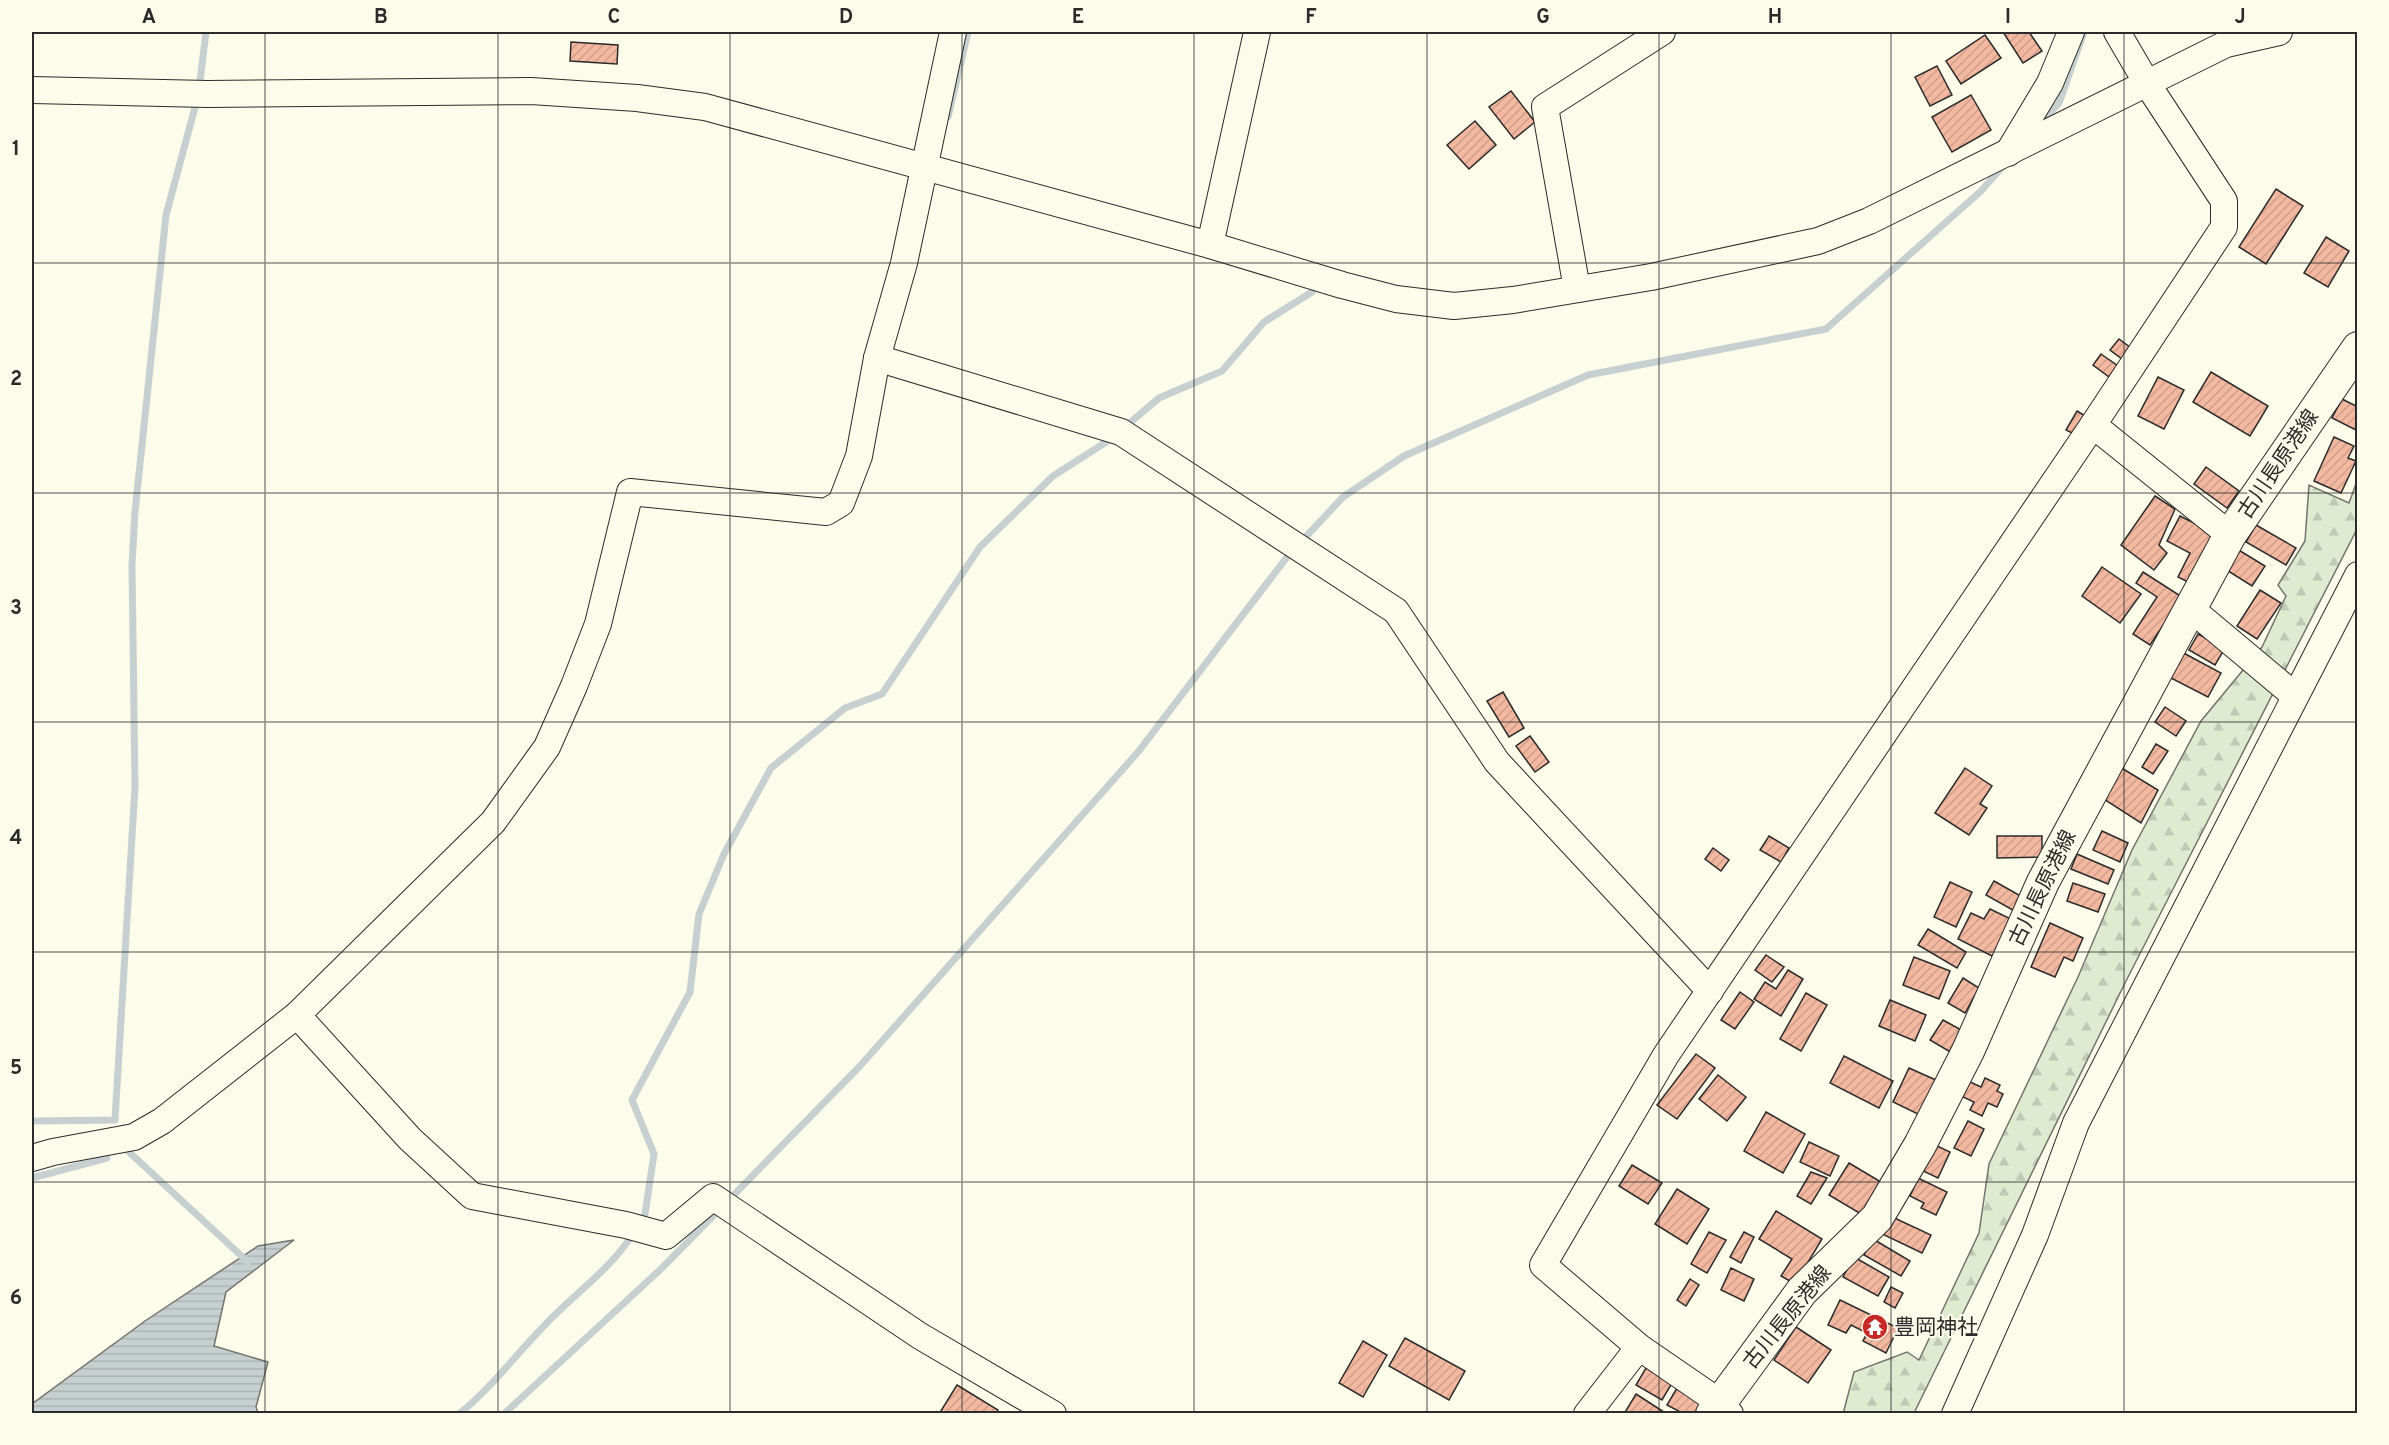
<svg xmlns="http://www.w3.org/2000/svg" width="2389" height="1445" font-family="Overpass,'Noto Sans JP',sans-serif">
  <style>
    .forest { fill: url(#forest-firs); stroke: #74746e; stroke-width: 1.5 }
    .water { fill: url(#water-rules); stroke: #74746e; stroke-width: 1.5 }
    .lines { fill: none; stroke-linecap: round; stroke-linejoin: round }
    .stream { stroke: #c7d0d0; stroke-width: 7 }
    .building { fill: url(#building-hatch); stroke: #2b2b2b; stroke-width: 1.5 }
    .minor-casing { stroke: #2b2b2b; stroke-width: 28 }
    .major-casing { stroke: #2b2b2b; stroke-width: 34 }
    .minor { stroke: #fdfbea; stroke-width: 26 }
    .major { stroke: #fdfbea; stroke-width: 32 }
    .grid { fill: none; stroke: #2b2b2b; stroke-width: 1.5; stroke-opacity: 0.55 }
    .labels { text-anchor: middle; stroke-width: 4.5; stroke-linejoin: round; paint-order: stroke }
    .street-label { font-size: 21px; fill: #2b2b2b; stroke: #fdfbea }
    .poi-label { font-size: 21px; fill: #2b2b2b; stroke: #fdfbea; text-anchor: start }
    .neatline { fill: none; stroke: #2b2b2b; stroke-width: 2 }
    .grid-label { font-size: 20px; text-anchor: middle; font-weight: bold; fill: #2b2b2b }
  </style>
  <defs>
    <pattern id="forest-firs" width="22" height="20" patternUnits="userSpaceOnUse" patternTransform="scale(1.5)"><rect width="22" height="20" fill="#deebd1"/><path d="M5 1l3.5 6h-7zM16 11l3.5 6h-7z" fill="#bfcab4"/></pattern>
    <pattern id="water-rules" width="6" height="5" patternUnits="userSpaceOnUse" patternTransform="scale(1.5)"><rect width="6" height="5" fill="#c7d0d0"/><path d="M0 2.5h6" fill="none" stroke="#abb3b3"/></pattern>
    <pattern id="building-hatch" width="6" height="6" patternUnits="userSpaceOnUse" patternTransform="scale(1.5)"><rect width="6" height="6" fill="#f2b8a0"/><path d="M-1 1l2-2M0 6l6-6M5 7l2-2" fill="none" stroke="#d09e8a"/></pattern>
  </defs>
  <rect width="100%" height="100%" fill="#fdfbea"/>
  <polygon class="forest" points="2357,481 2357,529 2126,981 1914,1413 1843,1414 1854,1372 1907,1352 1919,1360 1979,1233 1989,1164 2078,977 2132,850 2201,721 2262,647 2286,596 2278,585 2305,541 2309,485 2349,503"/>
  <polygon class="water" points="294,1240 226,1292 214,1346 268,1362 256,1407 258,1413 32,1413 32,1404 145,1321 258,1246"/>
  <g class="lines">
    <g class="stream">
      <polyline points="199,89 206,32"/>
      <polyline points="948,117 968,32"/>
      <polyline points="2039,125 2059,103 2084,32"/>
      <polyline points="1125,427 1159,398 1222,371 1264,322 1312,292"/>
      <polyline points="32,1121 115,1120 135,787 132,565 135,512 166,215 197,100"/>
      <polyline points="129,1152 248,1262"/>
      <polyline points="32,1178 107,1158"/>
      <polyline points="640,1223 645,1214 654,1154 632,1100 690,992 699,914 724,854 771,768 845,708 882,694 980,547 1053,476 1114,437"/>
      <path d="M459,1414C490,1389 514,1357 542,1328C572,1295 611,1270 634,1232"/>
      <polyline points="504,1414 662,1268 860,1066 1138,752 1287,557 1343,497 1404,456 1588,375 1826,329 1981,191 2004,165"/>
    </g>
  </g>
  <g class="building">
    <polygon points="2003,32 2029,32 2042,51 2023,63"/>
    <polygon points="1985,35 2001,58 1961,84 1946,61"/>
    <polygon points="571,42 618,45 617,64 570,61"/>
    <polygon points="1937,66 1952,95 1930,106 1915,77"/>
    <polygon points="1511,91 1535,122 1514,139 1489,107"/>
    <polygon points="1971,95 1991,130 1952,152 1932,117"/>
    <polygon points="1475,121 1496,145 1469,169 1447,145"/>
    <polygon points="2276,189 2303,206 2266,264 2239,247"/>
    <polygon points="2326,237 2349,251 2328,287 2304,273"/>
    <polygon points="2119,339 2135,351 2126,362 2110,350"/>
    <polygon points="2101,354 2118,366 2109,377 2093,365"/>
    <polygon points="2211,372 2268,406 2250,436 2193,402"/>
    <polygon points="2158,377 2184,390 2164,429 2138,416"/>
    <polygon points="2342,399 2358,407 2358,431 2332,418"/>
    <polygon points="2077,411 2087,417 2076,435 2066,430"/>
    <polygon points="2334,437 2354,446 2348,458 2356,461 2341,493 2314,481"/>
    <polygon points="2206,467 2239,491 2227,508 2194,484"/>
    <polygon points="2155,496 2175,509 2159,545 2167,553 2154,570 2121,545"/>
    <polygon points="2180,516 2214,533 2188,582 2178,577 2190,553 2167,541"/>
    <polygon points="2256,525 2296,548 2286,565 2246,542"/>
    <polygon points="2237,549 2265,566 2252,586 2225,569"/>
    <polygon points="2102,567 2141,594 2120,623 2082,596"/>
    <polygon points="2143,572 2182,597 2150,645 2133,634 2157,597 2136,583"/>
    <polygon points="2260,590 2281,603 2257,639 2237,626"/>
    <polygon points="2198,634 2225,648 2215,665 2189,650"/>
    <polygon points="2178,650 2221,673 2208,697 2165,675"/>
    <polygon points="1503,692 1524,728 1509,737 1487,701"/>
    <polygon points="2165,707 2186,721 2176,736 2155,722"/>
    <polygon points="1530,736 1549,762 1535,772 1516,746"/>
    <polygon points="2156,744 2168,751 2153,774 2142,767"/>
    <polygon points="2115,764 2158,790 2141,823 2099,796"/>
    <polygon points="1965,768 1992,786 1980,804 1987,808 1969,835 1935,813"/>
    <polygon points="2102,831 2128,843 2120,862 2093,850"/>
    <polygon points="1769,836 1789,848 1781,862 1760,850"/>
    <polygon points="1997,836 2042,836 2042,857 1997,858"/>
    <polygon points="1713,848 1729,860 1721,871 1705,859"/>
    <polygon points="2077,854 2114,870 2108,884 2071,869"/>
    <polygon points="1994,881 2026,899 2018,913 1986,895"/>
    <polygon points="1950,882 1972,892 1956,927 1934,917"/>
    <polygon points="2073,883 2105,894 2098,912 2067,901"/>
    <polygon points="1990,909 2013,920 1994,957 1958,939 1971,913 1984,919"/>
    <polygon points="2050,923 2083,938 2073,961 2064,957 2055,977 2031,967"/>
    <polygon points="1928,929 1966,952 1957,968 1918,945"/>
    <polygon points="1766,955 1784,967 1772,982 1755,970"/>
    <polygon points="1914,957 1950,971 1939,999 1903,985"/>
    <polygon points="1788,970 1803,979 1781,1016 1754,999 1765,982 1776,989"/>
    <polygon points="1963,978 1979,988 1965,1013 1948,1003"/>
    <polygon points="1740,992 1754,1002 1735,1029 1721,1020"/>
    <polygon points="1806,993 1827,1005 1801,1051 1780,1039"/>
    <polygon points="1890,1000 1926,1015 1915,1041 1879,1026"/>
    <polygon points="1943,1020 1965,1032 1952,1053 1930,1040"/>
    <polygon points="1696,1054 1715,1068 1677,1119 1657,1105"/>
    <polygon points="1844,1056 1893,1081 1879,1108 1830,1083"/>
    <polygon points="1909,1068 1938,1081 1922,1116 1893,1102"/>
    <polygon points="1718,1075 1746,1097 1727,1121 1699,1099"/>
    <polygon points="1985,1078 2000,1085 1997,1091 2003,1094 1997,1107 1988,1103 1982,1116 1970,1110 1974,1102 1961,1096 1968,1081 1981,1087"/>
    <polygon points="1766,1112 1805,1134 1783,1173 1744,1151"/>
    <polygon points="1968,1121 1984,1129 1971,1156 1954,1148"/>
    <polygon points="1809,1142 1839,1156 1830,1176 1800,1162"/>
    <polygon points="1933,1144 1950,1152 1938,1178 1921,1170"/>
    <polygon points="1849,1163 1881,1182 1861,1214 1829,1195"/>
    <polygon points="1632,1165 1662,1183 1648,1204 1619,1186"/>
    <polygon points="1811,1172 1827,1178 1811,1204 1797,1196"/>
    <polygon points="1918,1178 1947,1192 1936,1215 1921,1208 1924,1203 1910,1196"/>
    <polygon points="1677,1189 1709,1209 1687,1244 1655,1224"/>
    <polygon points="1776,1211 1822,1239 1795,1284 1781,1276 1792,1259 1759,1239"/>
    <polygon points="1888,1215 1931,1235 1922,1253 1880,1233"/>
    <polygon points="1709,1232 1726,1240 1707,1273 1691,1264"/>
    <polygon points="1744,1232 1754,1237 1741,1263 1730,1257"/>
    <polygon points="1873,1239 1910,1261 1901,1276 1864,1255"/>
    <polygon points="1854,1257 1889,1277 1878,1296 1843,1277"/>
    <polygon points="1731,1268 1754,1279 1744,1301 1721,1290"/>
    <polygon points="1690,1279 1699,1285 1686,1306 1677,1300"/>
    <polygon points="1891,1287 1903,1293 1895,1308 1884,1302"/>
    <polygon points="1840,1300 1898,1328 1886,1353 1863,1341 1867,1333 1851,1325 1846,1333 1828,1325"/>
    <polygon points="1796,1327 1831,1350 1808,1383 1774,1360"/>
    <polygon points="1405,1338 1465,1371 1449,1400 1389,1366"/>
    <polygon points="1363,1341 1387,1355 1363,1397 1339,1383"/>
    <polygon points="1646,1368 1672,1383 1662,1400 1636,1385"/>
    <polygon points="957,1385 998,1410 996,1414 939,1414"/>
    <polygon points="1677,1388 1707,1404 1701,1414 1684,1414 1667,1405"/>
    <polygon points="1636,1394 1667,1414 1624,1414"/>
  </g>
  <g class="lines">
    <g class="minor-casing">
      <g id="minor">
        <polyline points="32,90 207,94 531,91 637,98 705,107 1210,245 1342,285 1396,299 1454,306 1513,300 1651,277 1818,241 1869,221 2226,44 2279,32"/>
        <polyline points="2008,153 2050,83 2071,32"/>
        <polyline points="1210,245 1257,32"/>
        <polyline points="1577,289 1545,107 1662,32"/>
        <polyline points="877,358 1121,432 1396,611 1497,762 1710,991"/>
        <polyline points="2093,425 2230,535"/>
        <polyline points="2190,608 2288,690"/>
        <polyline points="297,1015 410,1139 472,1196 626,1225 666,1236 713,1197 920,1336 1053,1414"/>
        <polyline points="32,1158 53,1152 134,1137 162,1121 297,1015 493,822 547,747 574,686 598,624 630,492 826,512 841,503 859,456 877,358 904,263 953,32"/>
        <polyline points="1587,1414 1639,1347"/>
        <polyline points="1730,1414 1719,1402 1639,1347 1543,1265 1666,1055 2093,425 2224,227 2224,201 2148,85 2117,32"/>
        <polyline points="1955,1414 2035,1235 2076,1123 2358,575"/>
      </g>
    </g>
    <g class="major-casing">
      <polyline id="major" points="1712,1414 1802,1291 1877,1218 1920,1145 1968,1051 2043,882 2230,535 2358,348"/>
    </g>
    <use href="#minor" class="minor"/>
    <use href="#major" class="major"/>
  </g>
  <path class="grid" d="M265,32V1414M498,32V1414M730,32V1414M962,32V1414M1194,32V1414M1427,32V1414M1659,32V1414M1891,32V1414M2124,32V1414M32,263H2358M32,493H2358M32,722H2358M32,952H2358M32,1182H2358"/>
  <defs>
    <g id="temple-disc" transform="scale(1.35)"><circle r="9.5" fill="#c62828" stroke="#fdfbea"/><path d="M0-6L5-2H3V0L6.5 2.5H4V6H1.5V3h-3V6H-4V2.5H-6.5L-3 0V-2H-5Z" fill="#fff"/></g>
  </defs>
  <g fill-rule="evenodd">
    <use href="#temple-disc" x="1875" y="1327"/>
  </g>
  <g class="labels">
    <g class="street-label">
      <text transform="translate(2278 464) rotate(-56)" y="7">古川長原港線</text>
      <text transform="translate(2042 888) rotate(-64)" y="7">古川長原港線</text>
      <text transform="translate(1787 1317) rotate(-51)" y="7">古川長原港線</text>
    </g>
    <g class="poi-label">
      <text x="1894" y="1334">豊岡神社</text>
    </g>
  </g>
  <rect width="2389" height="1445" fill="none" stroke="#fdfbea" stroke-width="66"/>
  <rect x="33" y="33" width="2323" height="1379" class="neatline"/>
  <g class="grid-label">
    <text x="149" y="23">A</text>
    <text x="381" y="23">B</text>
    <text x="614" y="23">C</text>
    <text x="846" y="23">D</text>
    <text x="1078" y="23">E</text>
    <text x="1311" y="23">F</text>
    <text x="1543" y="23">G</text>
    <text x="1775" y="23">H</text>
    <text x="2008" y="23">I</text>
    <text x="2240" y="23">J</text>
    <text x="16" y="155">1</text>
    <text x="16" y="385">2</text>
    <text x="16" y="614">3</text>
    <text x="16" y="844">4</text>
    <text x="16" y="1074">5</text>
    <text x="16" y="1304">6</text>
  </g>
</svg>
